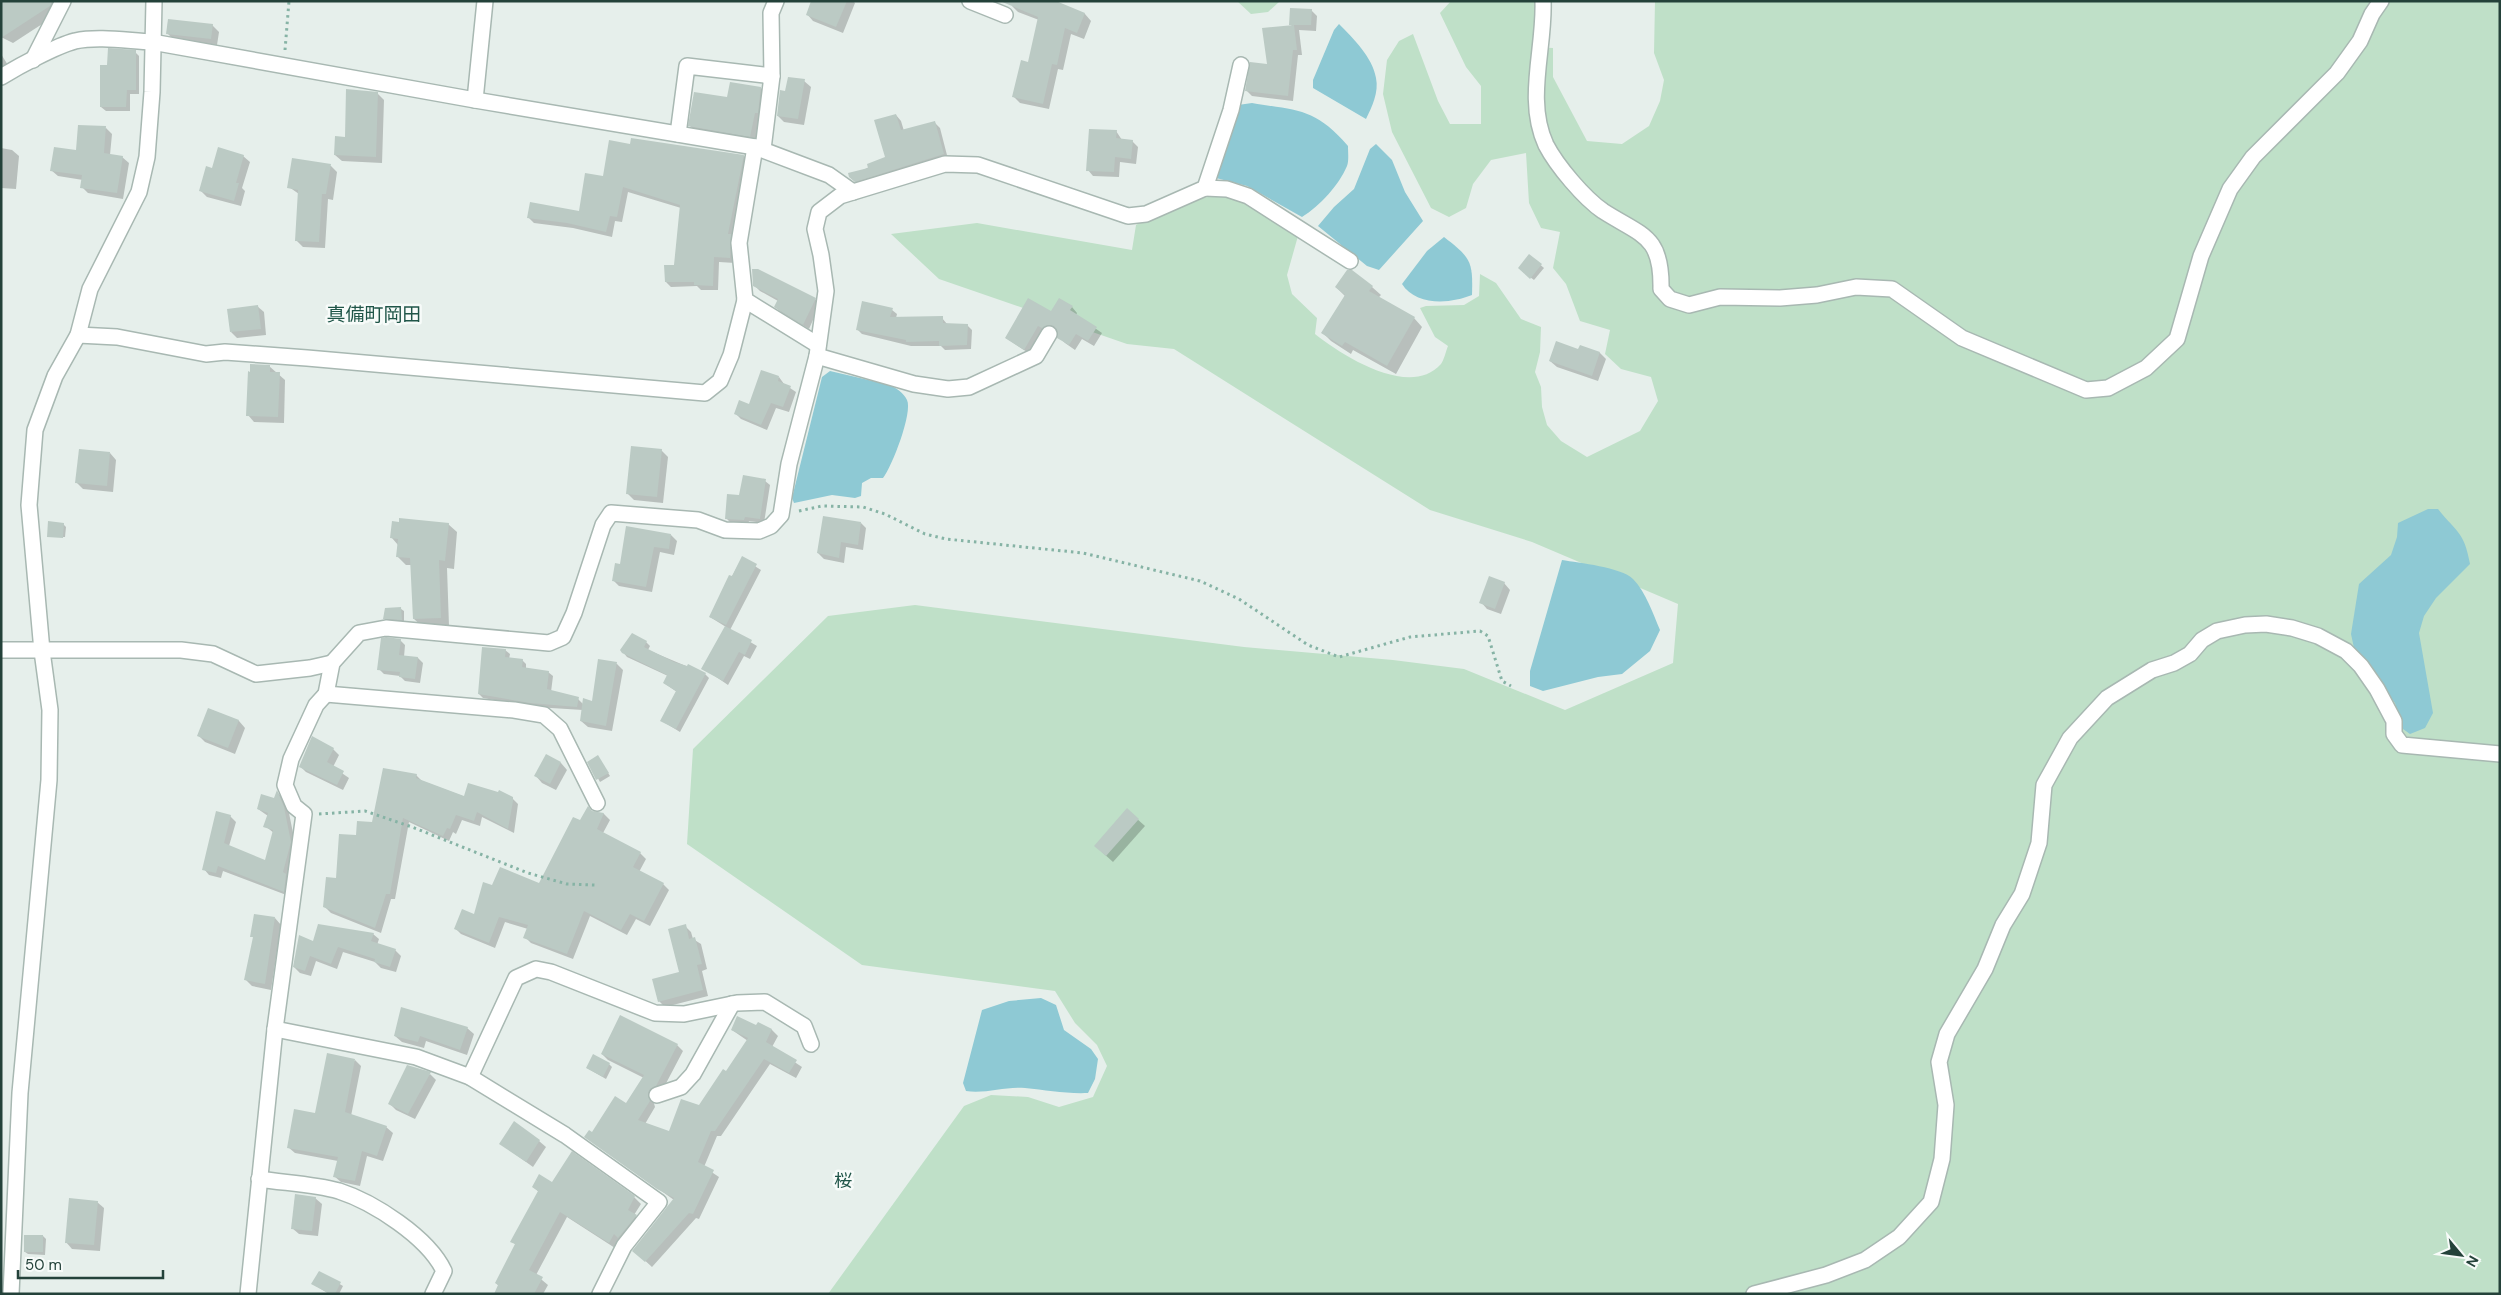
<svg xmlns="http://www.w3.org/2000/svg" width="2501" height="1295" font-family="'DM Sans','Noto Sans JP',sans-serif">
  <style>
    .green { fill: #bfe0c8 }
    .water { fill: #8ec9d4 }
    .shadow { fill: #0003 }
    .building { fill: #bbcac4 }
    .lines { fill: none; stroke-linecap: round; stroke-linejoin: round }
    .minor-casing { stroke: #a8b8b2; stroke-width: 18 }
    .path { stroke: #86b3a5; stroke-width: 3; stroke-dasharray: 2.5 4; stroke-linecap: butt }
    .minor { stroke: #fff; stroke-width: 15 }
    .labels { text-anchor: middle; stroke-width: 5; stroke-linejoin: round; paint-order: stroke }
    .neighbourhood-label { font-size: 18px; fill: #1f5548; stroke: #f7fbf9 }
    .quarter-label { font-size: 19px; fill: #1f5548; stroke: #f7fbf9 }
  </style>
  <rect width="100%" height="100%" fill="#e6efeb"/>
  <g class="green">
    <polygon points="1237,1 1286,1 1279,2 1268,12 1251,14"/>
    <path d="M1451,1H1538L1534,47L1553,48V77L1587,141L1622,144L1649,126L1660,101L1664,80L1654,53L1655,1H2500V1294H828L964,1106L991,1095L1028,1097L1059,1107L1093,1097L1107,1066L1097,1045L1075,1023L1055,991L862,965L687,844L693,749L828,616L915,605L1244,647L1393,660L1464,669L1565,710L1673,663L1678,604L1532,542L1430,510L1174,349L1127,344L939,279L891,234L977,223L1132,250L1136,225C1170,207 1207,187 1246,201C1260,206 1284,227 1298,236L1287,275L1292,294L1317,318L1315,334C1343,356 1410,399 1441,364C1444,360 1446,351 1448,346L1435,337L1420,308L1426,306L1464,305L1479,296L1480,274L1496,283L1521,319L1541,327L1540,352L1535,372L1541,387L1542,407L1547,425L1561,441L1587,457L1640,431L1658,401L1651,377L1621,369L1605,354L1610,330L1580,321L1566,284L1553,268L1560,232L1541,228L1529,203L1526,153L1491,160L1473,184L1466,208L1449,217L1431,208L1392,132L1383,94L1387,60L1399,41L1413,34L1438,101L1450,124H1481V86L1466,67L1440,13Z"/>
  </g>
  <g class="water">
    <path d="M1339,24C1353,38 1373,58 1376,78C1379,92 1372,107 1366,119L1313,88V80L1334,30Z"/>
    <path d="M1252,103C1299,111 1315,108 1348,146C1348,152 1349,161 1347,166C1339,185 1320,206 1302,217L1247,186L1216,178L1238,105Z"/>
    <polygon points="1376,144 1392,160 1405,192 1423,221 1379,270 1367,266 1318,226 1334,207 1354,189 1370,149"/>
    <path d="M1444,237C1471,258 1473,261 1472,295C1450,304 1416,306 1402,284L1427,251Z"/>
    <path d="M830,371L890,385C896,388 904,393 907,400C913,412 892,467 883,478H871L862,483L861,496L855,498L832,495L794,503L792,498L822,377Z"/>
    <path d="M2428,509H2438C2457,533 2464,531 2470,564L2436,598L2424,616L2419,633L2433,713L2425,728L2410,734L2403,729L2395,703L2354,648L2351,634L2359,584L2391,555L2397,537L2398,523Z"/>
    <path d="M1562,560C1579,563 1621,567 1633,579C1646,592 1653,614 1660,630L1650,651L1622,674L1598,677L1543,691L1530,686V671Z"/>
    <path d="M1041,998L1056,1005L1064,1030L1091,1049L1098,1059L1095,1079L1088,1093C1066,1094 1046,1090 1025,1088C1005,1086 986,1094 966,1091L963,1083L982,1010L1009,1001Z"/>
  </g>
  <g class="shadow">
    <polygon points="1,1 63,1 56,15 13,43 1,37"/>
    <polygon points="813,1 853,1 855,3 843,33 813,21 807,14"/>
    <polygon points="1052,1 1085,14 1091,21 1084,39 1071,34 1063,70 1058,69 1049,109 1020,103 1014,97 1029,63 1039,20 1018,12 1012,6"/>
    <polygon points="1311,10 1317,16 1316,31 1299,30 1302,55 1298,55 1293,101 1252,96 1246,90 1268,66 1292,26 1290,24"/>
    <polygon points="212,25 219,32 217,45 174,40 167,33"/>
    <polygon points="135,52 139,56 139,94 130,94 130,111 106,111 101,107 109,66"/>
    <polygon points="1,54 11,70 1,76"/>
    <polygon points="804,81 811,87 804,125 784,122 778,116"/>
    <polygon points="761,88 767,95 756,142 696,132 690,126 728,98"/>
    <polygon points="377,93 384,100 382,163 342,161 335,155"/>
    <polygon points="896,115 901,121 904,131 934,122 940,128 948,159 861,187 850,177 886,158"/>
    <polygon points="106,128 112,134 110,155 122,157 129,163 123,199 88,193 82,187 83,180 58,176 51,170"/>
    <polygon points="1116,131 1122,140 1132,141 1138,147 1136,164 1120,162 1119,177 1093,176 1088,170"/>
    <polygon points="631,145 744,156 749,161 735,263 719,262 718,290 701,290 697,286 671,287 666,282 675,266 681,208 628,192 622,222 615,221 612,237 573,228 534,223 528,217 580,212"/>
    <polygon points="1,148 12,150 19,156 16,189 1,188"/>
    <polygon points="243,156 250,162 242,188 245,191 241,206 207,197 200,190 213,169"/>
    <polygon points="293,159 331,166 337,172 333,200 328,199 325,248 303,247 296,240 299,194 289,187"/>
    <polygon points="1530,256 1544,268 1534,280 1522,271"/>
    <polygon points="754,285 815,299 820,304 809,329 781,312 775,307 778,301 760,291"/>
    <polygon points="1336,287 1372,287 1381,295 1378,298 1414,318 1422,327 1396,374 1353,350 1351,354 1331,341 1323,333 1345,296"/>
    <polygon points="257,306 264,312 266,335 237,338 231,332"/>
    <polygon points="1072,307 1077,313 1076,315 1102,333 1094,346 1082,339 1075,350 1065,343 1059,337 1059,331 1055,330 1030,354 1006,338 1052,313"/>
    <polygon points="892,310 897,314 896,318 942,318 947,324 967,325 972,330 971,349 945,350 941,346 911,346 862,334 857,329"/>
    <polygon points="1579,350 1600,353 1606,359 1598,381 1557,367 1550,361"/>
    <polygon points="269,366 285,380 284,423 254,422 248,415"/>
    <polygon points="779,377 784,384 796,392 789,412 776,408 767,430 741,419 735,413 750,406"/>
    <polygon points="661,450 668,457 663,503 634,500 628,494"/>
    <polygon points="110,453 116,460 113,492 83,489 77,483"/>
    <polygon points="765,481 770,485 764,523 749,521 748,524 731,523 726,518 740,496"/>
    <polygon points="861,523 866,528 863,550 846,547 844,563 824,559 818,553"/>
    <polygon points="63,524 66,527 65,537 48,537"/>
    <polygon points="448,524 457,532 454,569 447,568 449,626 423,627 414,619 412,565 406,565 397,556 398,545 392,538"/>
    <polygon points="671,535 677,541 674,555 660,552 652,592 619,586 613,580 621,566"/>
    <polygon points="742,558 761,570 730,630 757,646 750,659 744,656 728,685 703,668 726,627 710,617"/>
    <polygon points="1504,583 1510,590 1501,614 1487,609 1481,602"/>
    <polygon points="401,609 404,611 404,622 387,621 385,618"/>
    <polygon points="400,640 405,645 404,657 418,658 423,663 420,683 405,681 400,676 384,674 379,669"/>
    <polygon points="646,642 650,646 648,650 705,674 709,678 680,732 662,721 677,692 664,683 668,676 627,657 623,652"/>
    <polygon points="505,650 510,654 509,659 522,660 526,664 526,669 548,672 553,676 551,692 578,699 583,704 593,702 599,661 617,664 623,670 612,731 588,727 581,721 583,710 535,707 483,698 479,694"/>
    <polygon points="209,709 239,721 245,728 235,754 205,742 198,735"/>
    <polygon points="333,749 339,755 333,767 349,778 343,790 306,772 300,766"/>
    <polygon points="546,756 561,763 567,770 556,790 542,783 536,776"/>
    <polygon points="598,757 610,776 600,782 589,762"/>
    <polygon points="416,775 422,781 465,797 512,798 518,804 514,833 482,817 480,826 462,820 456,834 453,832 449,841 409,822 395,899 391,899 381,933 331,913 325,907 357,836 373,824"/>
    <polygon points="277,792 282,797 289,813 296,848 289,896 223,871 221,878 209,875 204,869 230,816 236,822 229,846 266,862 274,833 265,826 268,816 258,809 274,800"/>
    <polygon points="1127,810 1145,826 1113,862 1102,852"/>
    <polygon points="593,812 604,814 610,820 603,833 640,853 646,859 639,872 663,884 669,890 650,926 636,919 627,935 590,916 573,959 531,943 525,937 528,929 505,922 495,948 461,934 455,928 475,915 492,886 540,885 581,822"/>
    <polygon points="275,918 281,925 271,990 252,986 246,980 254,939 252,936"/>
    <polygon points="685,926 691,932 693,939 701,944 707,969 702,971 708,996 665,1007 659,1001 680,973"/>
    <polygon points="373,934 379,939 377,945 395,950 401,956 396,972 381,968 375,962 343,952 337,969 316,961 311,976 300,973 294,967 314,942"/>
    <polygon points="758,1024 772,1030 778,1036 772,1047 802,1067 796,1078 770,1064 721,1136 717,1136 704,1167 719,1177 699,1219 696,1218 652,1267 640,1256 674,1200 586,1137 593,1134 627,1105 644,1078 608,1060 602,1054 677,1045 683,1051 662,1091 653,1100 655,1107 645,1124 670,1133 699,1107 726,1073 748,1041 732,1030 757,1027"/>
    <polygon points="467,1028 474,1034 467,1055 426,1041 424,1048 402,1042 395,1036"/>
    <polygon points="355,1060 361,1066 351,1116 386,1127 393,1133 383,1161 367,1156 360,1186 341,1182 334,1176 338,1161 295,1153 288,1147 316,1114"/>
    <polygon points="609,1064 612,1067 606,1079 587,1068"/>
    <polygon points="430,1074 436,1080 415,1119 396,1110 390,1104"/>
    <polygon points="539,1141 546,1147 533,1167 501,1144"/>
    <polygon points="572,1153 634,1197 641,1204 634,1215 642,1222 615,1248 567,1217 536,1275 548,1285 543,1294 496,1294 499,1286 496,1283 516,1245 512,1241 539,1192 533,1187 552,1183"/>
    <polygon points="315,1198 322,1204 318,1236 299,1234 292,1228"/>
    <polygon points="97,1202 104,1208 100,1251 72,1249 66,1242"/>
    <polygon points="43,1236 46,1239 45,1255 28,1254 25,1252"/>
    <polygon points="319,1272 343,1286 339,1294 329,1294 313,1284"/>
  </g>
  <g class="building">
    <polygon points="1,1 52,1 50,6 1,38"/>
    <polygon points="811,1 847,1 836,27 806,15"/>
    <polygon points="1000,1 1056,1 1085,13 1077,33 1065,28 1057,65 1052,64 1043,104 1012,97 1021,60 1028,62 1038,17"/>
    <polygon points="1290,8 1312,9 1311,25 1294,25 1297,50 1293,50 1288,96 1245,91 1250,62 1267,64 1262,28 1294,25 1289,25"/>
    <polygon points="168,19 213,24 211,39 166,34"/>
    <polygon points="108,48 136,50 136,90 127,90 126,107 100,107 100,65 107,65"/>
    <polygon points="788,77 805,79 798,119 777,116 780,90 785,91"/>
    <polygon points="730,82 761,87 758,113 755,113 750,137 688,126 694,92 727,97"/>
    <polygon points="346,89 378,92 376,157 334,155 335,136 345,137"/>
    <polygon points="896,114 901,130 935,121 944,154 855,182 849,177 848,173 868,168 867,164 885,157 874,120"/>
    <polygon points="78,125 106,126 104,153 123,156 117,193 80,188 82,175 50,171 54,147 76,150"/>
    <polygon points="1089,129 1117,130 1116,138 1133,140 1131,159 1115,157 1114,172 1086,171"/>
    <polygon points="631,138 744,155 728,234 731,234 730,258 714,257 713,286 694,285 694,282 665,282 664,265 674,265 680,205 623,187 617,217 610,216 606,232 567,223 527,218 530,202 579,211 585,173 603,176 609,140 630,144"/>
    <polygon points="218,147 244,155 236,183 239,183 234,201 199,191 206,166 212,168"/>
    <polygon points="292,158 331,164 326,194 322,194 319,242 295,241 298,190 287,188"/>
    <polygon points="1529,254 1542,264 1530,279 1518,268"/>
    <polygon points="752,269 758,269 816,298 803,325 774,307 778,299 753,286"/>
    <polygon points="1347,270 1352,270 1373,286 1369,291 1415,317 1387,366 1345,342 1342,346 1321,333 1345,295 1335,287"/>
    <polygon points="1028,298 1051,311 1059,298 1073,306 1070,310 1097,327 1088,341 1076,334 1069,345 1057,338 1057,330 1054,326 1049,325 1042,328 1038,326 1024,350 1005,338"/>
    <polygon points="862,301 893,308 890,317 943,316 943,323 968,324 967,345 939,346 939,341 906,342 906,340 856,330"/>
    <polygon points="258,305 261,329 230,332 227,309"/>
    <polygon points="1556,341 1578,349 1580,345 1600,352 1592,376 1549,361"/>
    <polygon points="250,364 270,365 270,372 280,372 278,417 246,416 248,371 250,372"/>
    <polygon points="761,370 779,376 778,381 791,386 783,407 771,403 761,425 734,414 739,400 749,404"/>
    <polygon points="631,446 662,449 657,497 626,494"/>
    <polygon points="79,449 110,452 107,486 75,483"/>
    <polygon points="743,475 766,479 760,519 745,517 744,520 725,519 727,494 739,495"/>
    <polygon points="823,516 861,522 858,545 841,542 839,558 817,553"/>
    <polygon points="399,518 449,523 445,561 439,560 441,618 413,619 410,558 396,557 398,539 390,538 392,521 399,522"/>
    <polygon points="48,521 64,523 63,538 47,537"/>
    <polygon points="626,526 671,534 669,549 654,547 646,587 612,581 615,563 620,564"/>
    <polygon points="742,556 757,564 726,625 709,617 729,575 732,576"/>
    <polygon points="1489,576 1505,582 1495,609 1479,603"/>
    <polygon points="401,607 402,620 383,619 385,608"/>
    <polygon points="725,626 752,640 745,655 739,652 723,681 701,669"/>
    <polygon points="632,633 647,641 644,647 674,662 687,666 688,664 706,673 676,729 660,721 676,691 663,683 667,675 622,653 620,650"/>
    <polygon points="386,637 401,639 399,655 418,657 415,679 399,677 400,672 377,670 381,638"/>
    <polygon points="482,647 506,649 505,657 523,659 522,667 549,671 547,689 579,697 577,707 530,703 478,694"/>
    <polygon points="598,659 617,662 606,726 580,721 583,698 592,701"/>
    <polygon points="208,708 239,720 228,748 197,736"/>
    <polygon points="312,736 334,748 327,762 344,771 337,785 299,767"/>
    <polygon points="546,754 561,762 550,784 534,776"/>
    <polygon points="598,755 609,773 596,780 587,762"/>
    <polygon points="383,768 417,774 416,778 464,796 468,783 498,792 499,790 513,797 513,801 508,829 477,812 474,821 456,815 450,829 447,828 443,836 403,818 390,894 386,894 375,928 323,907 326,877 336,878 339,834 356,835 357,821 372,822"/>
    <polygon points="277,790 284,807 291,842 283,872 286,874 284,892 218,866 216,873 202,870 216,811 231,815 224,843 265,860 273,830 263,827 268,813 257,809 261,794 274,798"/>
    <polygon points="588,806 592,811 604,813 597,829 641,852 633,867 664,883 644,921 630,914 621,930 584,911 567,954 523,938 528,925 499,917 489,943 454,929 462,909 474,914 483,882 492,885 500,867 539,883 573,817 580,820"/>
    <polygon points="1127,808 1139,819 1106,856 1094,846"/>
    <polygon points="254,914 275,917 265,984 244,980 253,937 250,937"/>
    <polygon points="318,924 374,933 371,941 396,949 390,967 374,962 375,959 338,947 331,964 310,956 305,971 293,967 299,935 313,941"/>
    <polygon points="686,924 689,939 695,937 702,964 697,965 703,990 658,1002 652,979 679,972 668,929"/>
    <polygon points="401,1007 468,1027 460,1050 420,1036 418,1042 394,1036"/>
    <polygon points="620,1015 678,1044 656,1086 650,1089 648,1094 650,1101 638,1120 669,1131 681,1099 699,1105 723,1069 726,1071 748,1038 731,1030 737,1016 756,1025 758,1022 772,1029 766,1042 797,1060 789,1073 764,1059 715,1131 711,1131 698,1162 714,1170 693,1214 689,1213 645,1262 632,1251 674,1198 657,1189 584,1137 589,1130 592,1132 615,1096 626,1103 644,1075 601,1054"/>
    <polygon points="327,1053 355,1059 345,1112 387,1126 377,1156 362,1151 355,1181 333,1177 338,1157 287,1148 294,1109 315,1113"/>
    <polygon points="593,1054 610,1063 603,1077 586,1068"/>
    <polygon points="407,1065 431,1072 408,1114 388,1104"/>
    <polygon points="514,1121 540,1140 526,1162 499,1144"/>
    <polygon points="572,1151 635,1196 628,1210 637,1215 618,1238 614,1234 609,1243 560,1212 529,1270 543,1277 534,1294 494,1294 498,1285 495,1283 515,1244 510,1242 538,1191 532,1187 539,1174 552,1182"/>
    <polygon points="295,1194 316,1197 312,1231 291,1229"/>
    <polygon points="69,1198 98,1201 94,1245 65,1243"/>
    <rect x="24" y="1235" width="19" height="17"/>
    <polygon points="319,1271 341,1282 335,1294 330,1294 311,1284"/>
  </g>
  <g class="lines">
    <g class="minor-casing">
      <g id="minor">
        <polyline points="970,1 1005,15"/>
        <path d="M1543,1C1545,48 1525,100 1546,145C1557,166 1584,198 1603,211C1642,236 1662,235 1661,289L1670,299L1689,305L1720,297L1780,298L1817,295L1856,287L1892,289L1962,338L2086,390L2108,388L2146,368L2177,339L2201,256L2230,189L2253,157L2337,73L2360,41L2372,14L2381,1"/>
        <polyline points="33,60 63,1"/>
        <path d="M1,77C19,66 56,46 75,41C99,36 128,41 152,42L475,100L755,147L829,175L853,192"/>
        <polyline points="475,100 485,1"/>
        <polyline points="678,134 687,66 772,76"/>
        <polyline points="755,147 739,243 745,300 818,345"/>
        <polyline points="763,149 772,76 771,13 776,1"/>
        <polyline points="1205,188 1227,189 1248,196 1350,261"/>
        <polyline points="78,335 117,337 206,354 225,352 307,358 705,393 720,381 731,355 745,300"/>
        <polyline points="817,356 914,384 948,389 969,387 1036,356 1049,334"/>
        <polyline points="1,650 181,650 213,654 256,674 310,668 332,663"/>
        <polyline points="326,694 514,710 544,715 560,729 597,803"/>
        <polyline points="275,1029 416,1057 470,1077 565,1135 659,1202 624,1246 600,1294"/>
        <polyline points="470,1077 516,978 536,969 551,972 655,1013 684,1014 737,1003 765,1002 804,1026 811,1044"/>
        <polyline points="657,1095 681,1087 693,1074 732,1004"/>
        <path d="M259,1179C285,1183 314,1184 339,1191C373,1202 428,1237 444,1271L433,1294"/>
        <polyline points="11,1294 20,1093 49,780 50,710 42,651 29,505 35,430 55,376 78,335 90,289 139,192 147,157 152,92 154,1"/>
        <polyline points="248,1294 275,1029 304,814 294,806 285,785 291,759 316,705 326,694 332,663 359,633 386,628 549,643 563,637 574,613 603,525 611,513 698,520 725,530 759,531 771,526 781,515 789,464 817,356 826,291 821,255 815,229 819,212 840,196 945,164 978,165 1128,216 1146,214 1205,188 1231,110 1241,65"/>
        <polyline points="1754,1294 1826,1275 1865,1260 1899,1237 1931,1202 1942,1159 1946,1105 1939,1062 1947,1034 1985,969 2003,925 2022,894 2039,843 2044,785 2070,738 2107,698 2152,670 2174,663 2190,654 2202,640 2217,631 2245,625 2266,624 2292,628 2318,636 2346,651 2361,666 2377,689 2394,721 2394,734 2402,745 2500,754"/>
      </g>
    </g>
    <g class="path">
      <polyline points="285,50 289,1"/>
      <polyline points="799,511 822,506 863,507 885,514 925,534 946,539 1083,553 1200,581 1239,599 1308,645 1339,657 1410,637 1480,631 1488,636 1502,681 1511,686"/>
      <polyline points="319,814 365,811 412,827 528,873 567,884 595,885"/>
    </g>
    <use href="#minor" class="minor"/>
  </g>
  <g class="labels">
    <g class="neighbourhood-label">
      <text x="843" y="1187">桜</text>
    </g>
    <g class="quarter-label">
      <text x="374" y="321">真備町岡田</text>
    </g>
  </g>
  <rect width="2501" height="1295" fill="none" stroke="#24423a" stroke-width="5"/>
  <g transform="translate(2461 1255) rotate(119)" stroke="#f7fbf9" stroke-width="4" paint-order="stroke">
  <path d="M0-4L9 19L0 12L-9 19Z" fill="#24423a"/>
  <text y="-8" font-size="14" font-weight="bold" text-anchor="middle" fill="#24423a">N</text>
  </g>
  <path d="M18 1270v8h145v-8" fill="none" stroke="#24423a" stroke-width="2.5"/>
  <text x="25" y="1270" font-size="15" fill="#24423a" stroke="#f7fbf9" stroke-width="4" paint-order="stroke">50 m</text>
</svg>
